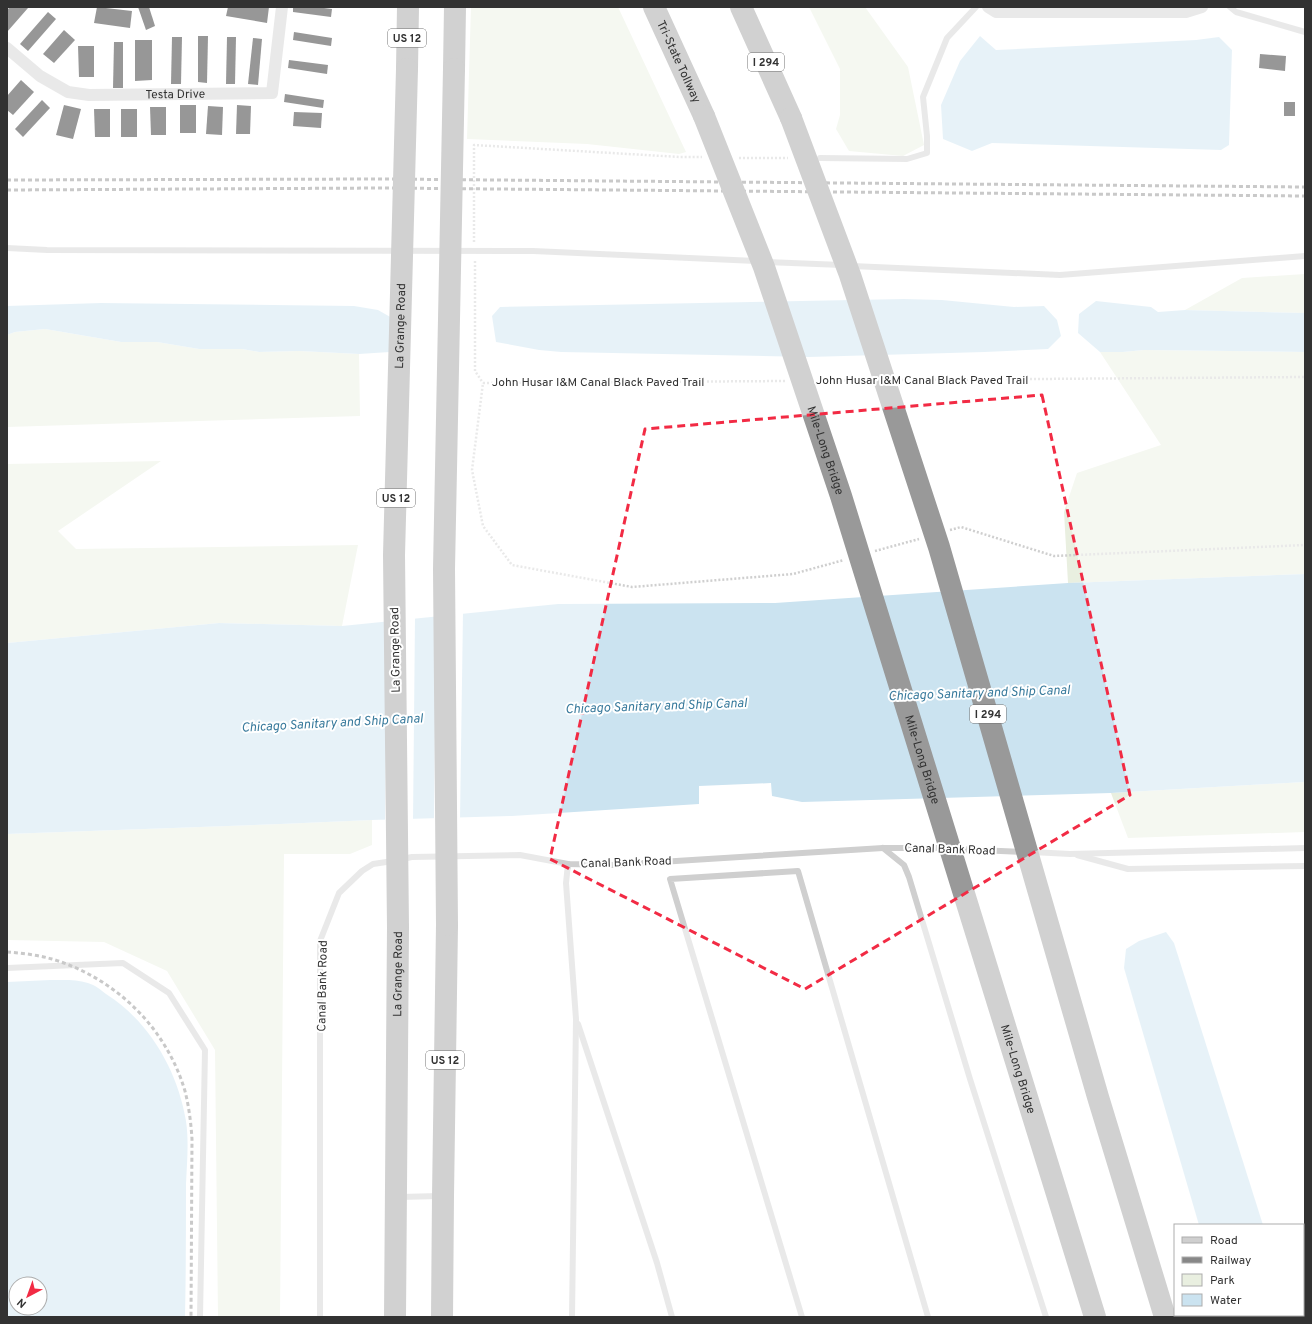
<svg xmlns="http://www.w3.org/2000/svg" width="1312" height="1324" font-family="Overpass,sans-serif">
  <style>
    .green { fill: #e9efe0 }
    .water { fill: #cbe3f0; fill-rule: evenodd }
    .pier { fill: #fff }
    .building { fill: #191919 }
    .lines { fill: none; stroke-linecap: round; stroke-linejoin: round }
    .path { stroke: #cfcfcf; stroke-width: 2.5; stroke-dasharray: 2 2; stroke-linecap: butt }
    .lane { stroke: #cfcfcf; stroke-width: 6 }
    .street { stroke: #cfcfcf; stroke-width: 12 }
    .highway { stroke: #999; stroke-width: 22 }
    .rail { stroke: #878787; stroke-width: 3; stroke-dasharray: 4 3; stroke-linecap: butt }
    .highway-bridge { stroke: #999; stroke-width: 22 }
    .marked { fill: none; stroke: #f22b44; stroke-width: 3; stroke-dasharray: 8 5; stroke-linejoin: round }
    .labels { text-anchor: middle; stroke-width: 4; stroke-linejoin: round; paint-order: stroke }
    .shield { fill: #fff; stroke: #707070; stroke-width: 1 }
    .shield-label { font-size: 11px; font-weight: bold; fill: #323232 }
    .street-label { font-size: 12px; fill: #323232; stroke: #fff }
    .water-label { font-size: 13px; font-style: italic; fill: #387a9c; stroke: #fff }
  </style>
  <rect width="100%" height="100%" fill="#fff"/>
  <g class="green">
    <polygon points="471,7 618,7 686,152 679,154 587,144 467,139"/>
    <polygon points="809,7 865,7 908,67 924,145 903,156 849,151 836,129 840,115 840,69"/>
    <polygon points="1305,274 1305,313 1185,310 1242,278"/>
    <polygon points="45,329 121,342 157,342 199,349 242,349 259,352 299,351 359,354 360,416 7,427 7,335 15,332"/>
    <polygon points="1144,350 1305,352 1305,574 1068,583 1064,512 1077,473 1161,445 1100,352 1123,352"/>
    <polygon points="161,461 58,531 76,549 358,545 342,626 219,623 7,643 7,464"/>
    <polygon points="1305,782 1305,832 1128,838 1111,793"/>
    <polygon points="372,820 372,845 350,854 284,854 280,1317 218,1317 215,1050 167,971 104,942 7,940 7,834 281,824"/>
  </g>
  <g class="water">
    <polygon points="980,36 996,50 1196,40 1219,37 1232,50 1229,145 1221,150 992,143 972,151 943,139 941,105 960,61"/>
    <polygon points="904,299 942,300 1014,307 1044,306 1057,320 1061,336 1048,349 985,352 809,357 561,352 539,350 496,342 492,316 500,307"/>
    <polygon points="1096,301 1151,307 1158,312 1185,310 1305,313 1305,352 1144,350 1123,352 1100,352 1078,333 1079,314"/>
    <polygon points="101,303 354,306 378,310 408,327 390,352 359,354 299,351 259,352 242,349 199,349 157,342 121,342 45,329 15,332 7,335 7,306"/>
    <polygon points="1305,574 1305,782 1111,793 802,802 772,796 771,783 699,786 699,804 512,816 372,820 281,824 7,834 7,643 219,623 342,626 558,604 775,603 1068,583"/>
    <polygon points="1166,932 1174,943 1263,1225 1199,1225 1124,968 1126,949 1139,941"/>
    <path d="M50,980C63,980 76,979 88,983C95,985 101,990 106,994C149,1021 178,1071 186,1121C189,1141 187,1163 186,1184C186,1228 186,1273 185,1317H7V982ZM16,1284H40V1308H16Z"/>
    <polygon points="1225,1315 1291,1315 1291,1317 1226,1317"/>
  </g>
  <g class="pier">
    <polygon points="463,611 460,819 434,820 436,614"/>
    <polygon points="415,616 413,820 385,821 387,619"/>
  </g>
  <g class="building">
    <polygon points="10,7 27,7 28,8 7,32 7,10"/>
    <polygon points="97,7 132,11 130,28 94,23"/>
    <polygon points="138,7 149,7 155,26 146,30"/>
    <polygon points="228,7 269,7 267,23 226,16"/>
    <polygon points="293,7 316,7 332,9 331,17 293,12"/>
    <polygon points="48,12 56,19 28,51 20,44"/>
    <polygon points="64,30 75,40 54,63 43,54"/>
    <polygon points="294,32 332,38 331,46 293,40"/>
    <polygon points="198,36 208,36 207,83 198,82"/>
    <polygon points="172,37 182,37 181,84 171,84"/>
    <polygon points="227,37 236,37 235,84 226,84"/>
    <polygon points="253,38 262,39 258,85 248,84"/>
    <polygon points="135,40 152,40 152,80 135,81"/>
    <polygon points="114,42 123,42 123,88 113,88"/>
    <polygon points="78,46 94,46 94,77 79,77"/>
    <polygon points="1260,54 1286,56 1285,71 1259,68"/>
    <polygon points="289,60 328,65 327,74 288,68"/>
    <polygon points="21,80 34,92 13,115 7,110 7,96"/>
    <polygon points="285,94 324,100 323,108 284,102"/>
    <polygon points="42,100 50,108 23,137 15,129"/>
    <rect x="1284" y="102" width="11" height="14"/>
    <polygon points="64,105 81,109 73,139 56,135"/>
    <rect x="180" y="105" width="16" height="28"/>
    <polygon points="237,105 251,106 250,134 236,134"/>
    <polygon points="208,106 223,107 222,135 206,134"/>
    <polygon points="150,107 166,107 166,135 151,135"/>
    <polygon points="94,109 110,109 110,137 95,137"/>
    <rect x="121" y="109" width="16" height="28"/>
    <polygon points="294,112 322,113 321,128 293,126"/>
  </g>
  <g class="lines">
    <g class="path">
      <polyline points="739,158 788,158"/>
      <polyline points="474,242 474,145 680,157 702,157"/>
      <polyline points="475,261 475,371 483,383"/>
      <polyline points="902,380 1305,377"/>
      <polyline points="785,381 483,383 472,470 483,526 512,565 632,587 793,574 844,560"/>
      <polyline points="820,381 867,380"/>
      <polyline points="950,530 961,527 1054,556 1305,545"/>
      <polyline points="875,551 919,539"/>
    </g>
    <g class="lane">
      <polyline points="1230,7 1236,12 1305,32"/>
      <polyline points="820,158 907,159 927,153 927,136 923,97 947,38 976,7"/>
      <polyline points="7,248 47,250 533,251 756,261"/>
      <polyline points="766,262 842,265"/>
      <polyline points="852,266 1060,275 1305,256"/>
      <polyline points="883,848 904,865 909,877 970,1079 1046,1317"/>
      <polyline points="954,849 1023,852"/>
      <polyline points="1032,852 1070,854 1305,848"/>
      <polyline points="1077,855 1128,869 1305,866"/>
      <polyline points="402,859 412,857 520,855 568,864 612,865 883,848 945,848"/>
      <polyline points="568,864 566,883 576,1019 572,1317"/>
      <polyline points="7,968 123,963 169,993 205,1050 200,1317"/>
      <polyline points="578,1024 657,1263 672,1317"/>
      <polyline points="400,1197 439,1196"/>
      <polyline points="320,1317 320,941 339,893 362,871 373,864 393,861"/>
      <polyline points="802,1317 670,879 798,871 928,1317"/>
    </g>
    <g class="street">
      <polyline points="988,7 996,12 1186,12 1202,7"/>
      <path id="s1" d="M7,48L40,76L68,92L89,95L272,93L282,7"/>
    </g>
    <g class="highway">
      <path id="s2" d="M654,7L704,116"/>
      <polyline points="741,7 791,118"/>
      <polyline points="407,69 408,7"/>
      <polyline points="454,69 455,7"/>
      <path id="s3" d="M395,1317L398,927"/>
      <polyline points="442,1317 443,1196 447,925"/>
    </g>
    <g class="rail">
      <polyline points="7,180 381,179 1305,187"/>
      <polyline points="7,190 381,188 1305,196"/>
      <path d="M7,952C22,953 38,955 52,959C115,978 166,1027 185,1091C189,1107 191,1123 192,1139L191,1317"/>
    </g>
    <g class="highway-bridge">
      <path id="s4" d="M704,116L764,267L841,496L1095,1317"/>
      <polyline points="791,118 850,275 939,547 1098,1097 1165,1317"/>
      <polyline points="447,925 444,569 454,69"/>
      <path id="s5" d="M398,927L394,555L407,69"/>
    </g>
  </g>
  <path d="M0 0H1312V1324H0ZM1042,395L1130,795L805,989L550,859L645,429Z" fill="#fff" fill-opacity=".55" fill-rule="evenodd"/>
  <path class="marked" d="M1042,395L1130,795L805,989L550,859L645,429Z"/>
  <g class="labels">
    <g class="shield">
      <rect x="388" y="29" width="38" height="18" rx="3"/>
      <rect x="748" y="53" width="36" height="18" rx="3"/>
      <rect x="377" y="489" width="38" height="18" rx="3"/>
      <rect x="970" y="705" width="36" height="18" rx="3"/>
      <rect x="426" y="1051" width="38" height="18" rx="3"/>
    </g>
    <g class="shield-label">
      <text x="407" y="42">US 12</text>
      <text x="766" y="66">I 294</text>
      <text x="396" y="502">US 12</text>
      <text x="988" y="718">I 294</text>
      <text x="445" y="1064">US 12</text>
    </g>
    <g class="street-label">
      <text dy="4" stroke="none"><textPath href="#s2" startOffset="60">Tri-State Tollway</textPath></text>
      <text dy="4" stroke="none"><textPath href="#s1" startOffset="183">Testa Drive</textPath></text>
      <text dy="4" stroke="none"><textPath href="#s5" startOffset="601">La Grange Road</textPath></text>
      <text x="922" y="384">John Husar I&amp;M Canal Black Paved Trail</text>
      <text x="598" y="386">John Husar I&amp;M Canal Black Paved Trail</text>
      <text dy="4" stroke="none"><textPath href="#s4" startOffset="356">Mile-Long Bridge</textPath></text>
      <text transform="translate(395 650) rotate(-91)" y="4">La Grange Road</text>
      <text dy="4" stroke="none"><textPath href="#s4" startOffset="680">Mile-Long Bridge</textPath></text>
      <text transform="translate(950 849) rotate(2)" y="4">Canal Bank Road</text>
      <text transform="translate(626 862) rotate(-2)" y="4">Canal Bank Road</text>
      <text dy="4" stroke="none"><textPath href="#s3" startOffset="343">La Grange Road</textPath></text>
      <text transform="translate(322 986) rotate(-89)" y="4">Canal Bank Road</text>
      <text dy="4" stroke="none"><textPath href="#s4" startOffset="1004">Mile-Long Bridge</textPath></text>
    </g>
    <g class="water-label">
      <text transform="translate(979 692) rotate(-2)" y="5">Chicago Sanitary and Ship Canal</text>
      <text transform="translate(656 705) rotate(-2)" y="5">Chicago Sanitary and Ship Canal</text>
      <text transform="translate(332 722) rotate(-3)" y="5">Chicago Sanitary and Ship Canal</text>
    </g>
  </g>
  <rect width="1312" height="1324" fill="none" stroke="#323232" stroke-width="16"/>
  <rect x="1174" y="1224" width="130" height="92" fill="#ffffff" stroke="#adadad"/>
  <rect x="1182" y="1237" width="20" height="6" fill="#cfcfcf" stroke="#adadad"/>
  <text x="1210" y="1244" font-size="12" fill="#323232">Road</text>
  <rect x="1182" y="1257" width="20" height="6" fill="#878787" stroke="#adadad"/>
  <text x="1210" y="1264" font-size="12" fill="#323232">Railway</text>
  <rect x="1182" y="1274" width="20" height="12" fill="#e9efe0" stroke="#adadad"/>
  <text x="1210" y="1284" font-size="12" fill="#323232">Park</text>
  <rect x="1182" y="1294" width="20" height="12" fill="#cbe3f0" stroke="#adadad"/>
  <text x="1210" y="1304" font-size="12" fill="#323232">Water</text>
  <g transform="translate(28 1296) rotate(221)"><circle r="19" fill="#ffffff" stroke="#adadad"/>
  <path d="M0-3L7 15L0 10L-7 15Z" fill="#f22b44"/>
  <text y="-6" font-size="11" font-weight="bold" text-anchor="middle" fill="#323232">N</text>
  </g>
</svg>
